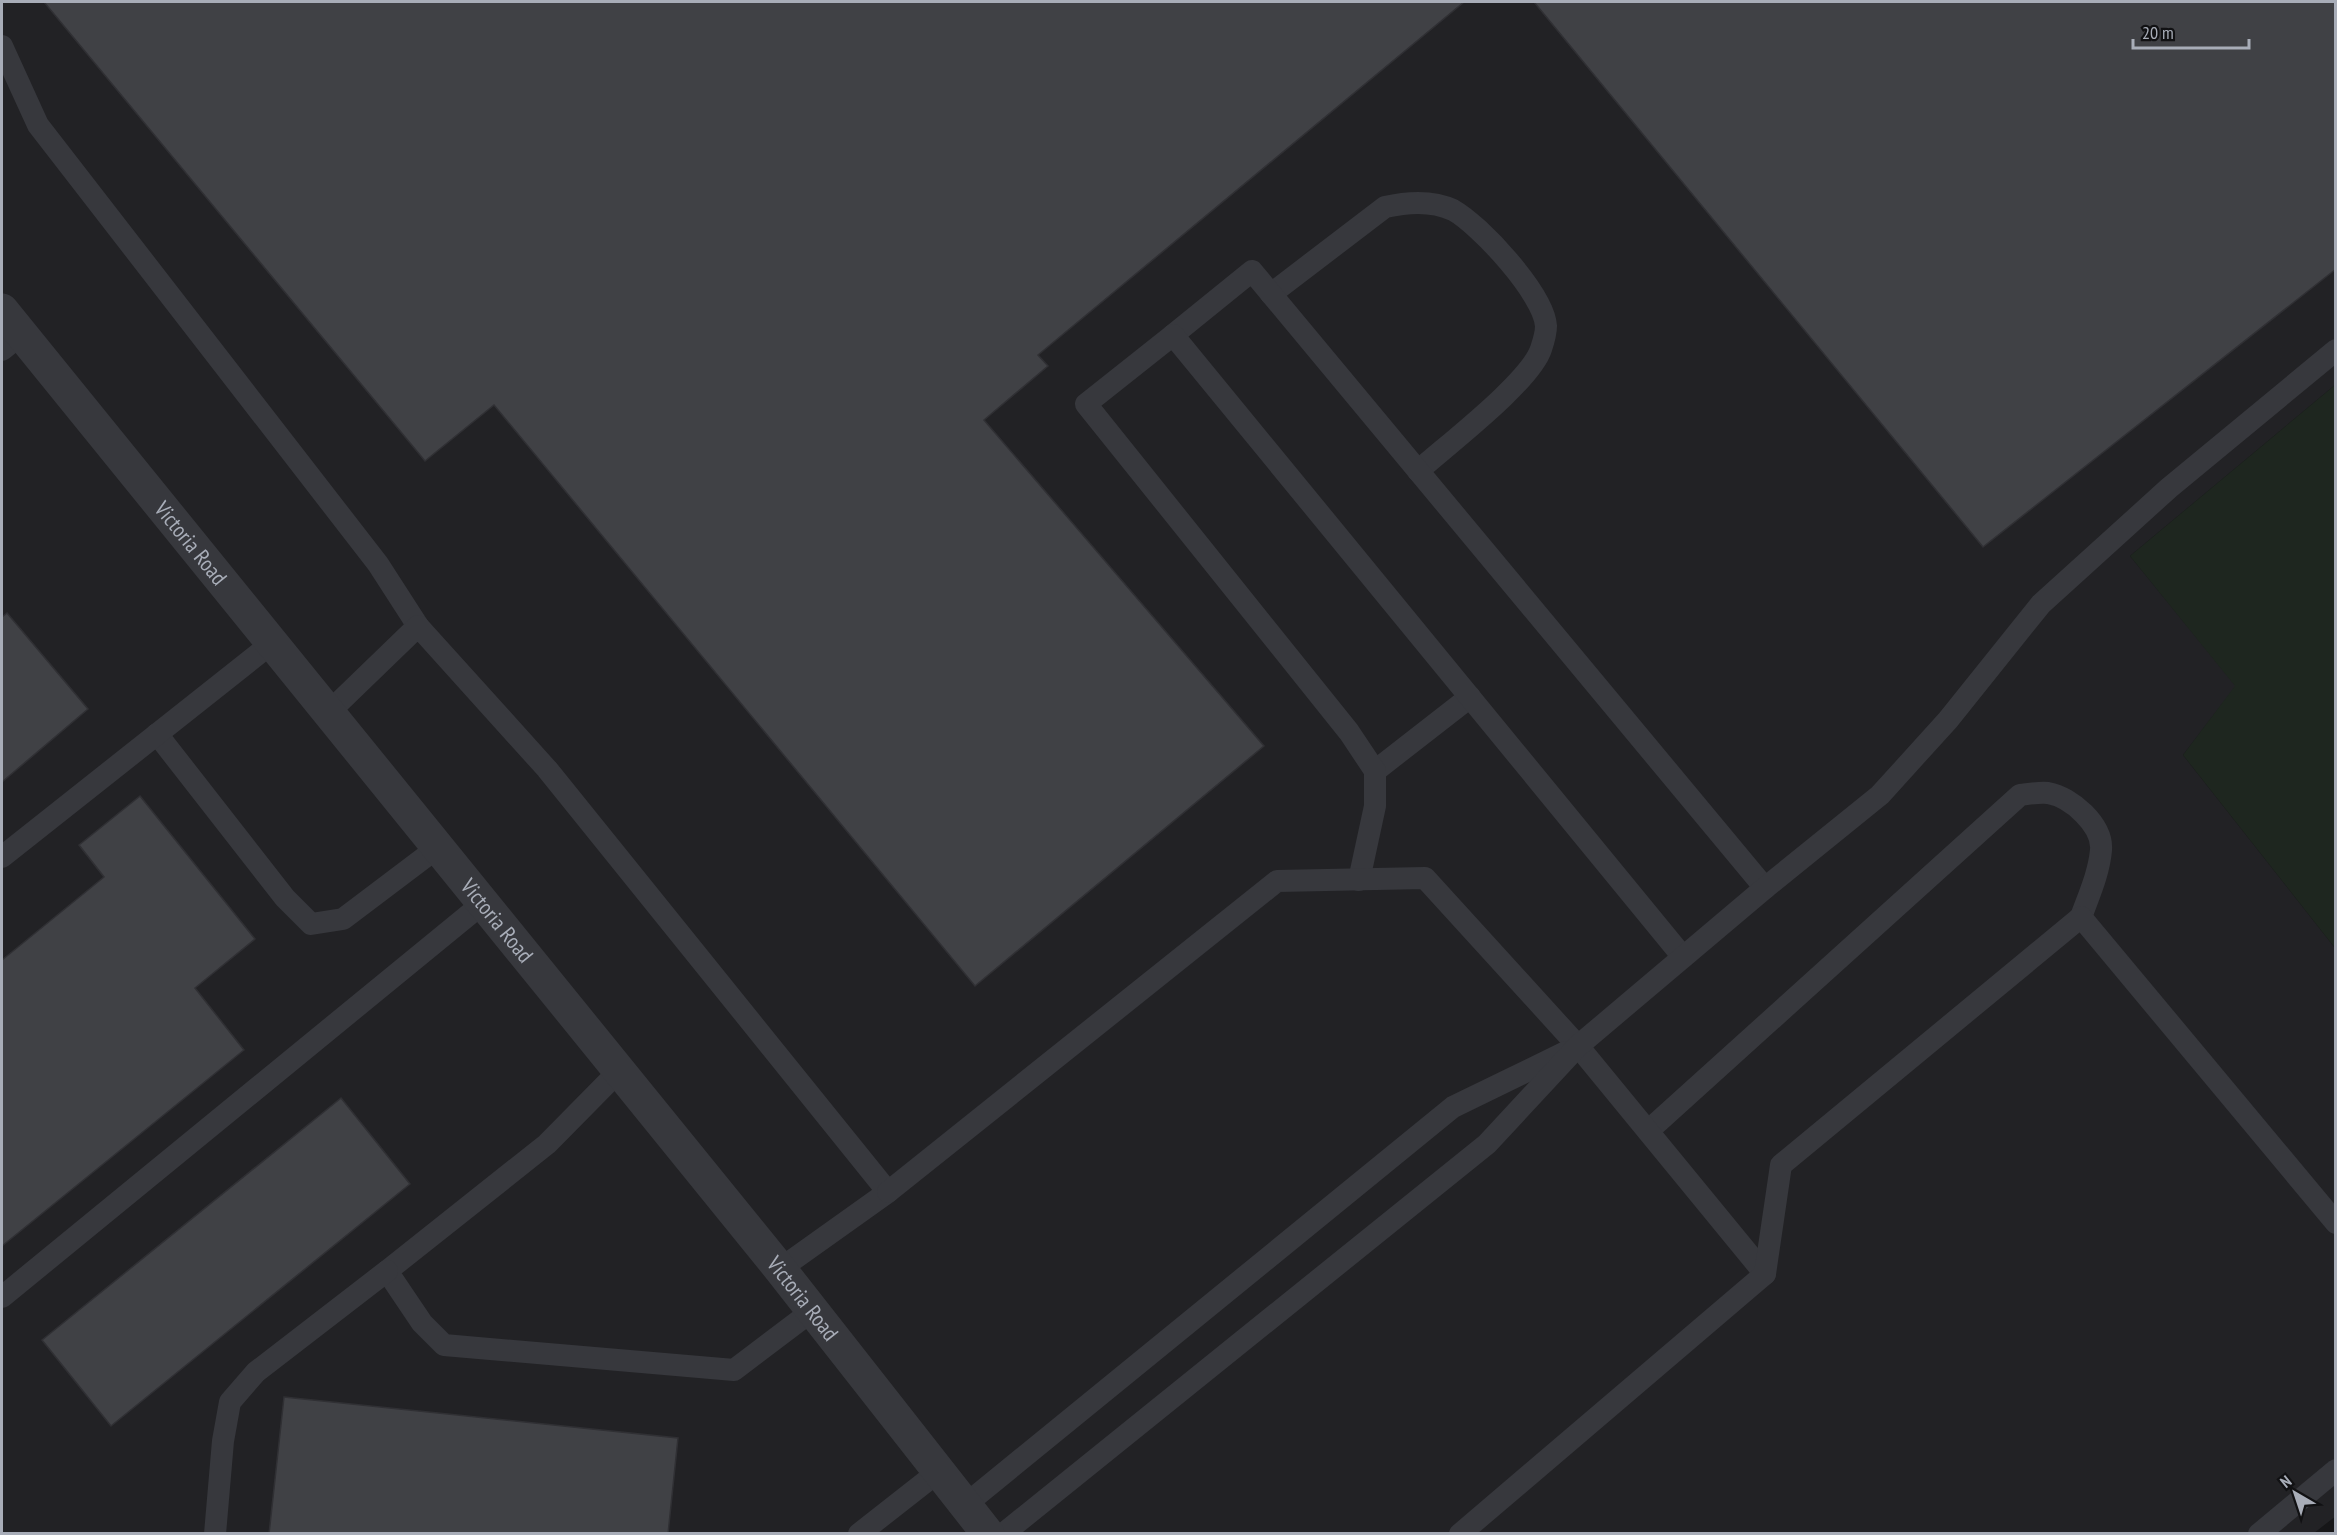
<svg xmlns="http://www.w3.org/2000/svg" width="2337" height="1535" font-family="'PT Sans Narrow',sans-serif">
  <style>
    .built { fill: #222225 }
    .green { fill: #1e261f }
    .building { fill: #404145; stroke: #303034; stroke-width: 1.5 }
    .lines { fill: none; stroke-linecap: round; stroke-linejoin: round }
    .service { stroke: #37383d; stroke-width: 22 }
    .tertiary { stroke: #37383d; stroke-width: 33 }
    .labels { text-anchor: middle; stroke-width: 4.5; stroke-linejoin: round; paint-order: stroke }
    .street-label { font-size: 22px; fill: #a8adb8; stroke: #111113 }
  </style>
  <rect width="100%" height="100%" fill="#161618"/>
  <polygon class="built" points="2,2 2335,2 2335,385 2130,556 2236,686 2183,755 2335,948 2336,1516 2314,1533 2,1534"/>
  <polygon class="green" points="2335,385 2335,948 2183,755 2235,686 2130,556"/>
  <g class="building">
    <polygon points="44,2 1464,2 1038,355 1048,366 984,420 1264,746 975,986 494,405 425,461"/>
    <polygon points="1534,2 2336,2 2336,269 1983,547"/>
    <polygon points="7,613 88,709 2,782 2,617"/>
    <polygon points="140,796 255,939 195,988 244,1050 2,1246 2,960 104,877 79,845"/>
    <polygon points="341,1098 410,1184 111,1426 42,1340"/>
    <polygon points="284,1397 678,1438 668,1534 269,1534"/>
  </g>
  <g class="lines">
    <g class="service">
      <polyline points="2,46 38,125 378,564 418,626"/>
      <path d="M1271,294L1385,207C1407,202 1432,200 1453,210C1480,225 1544,294 1546,326C1546,332 1543,343 1541,349C1530,382 1447,445 1418,471"/>
      <polyline points="1173,335 1252,271 1765,888"/>
      <polyline points="2,350 22,334"/>
      <polyline points="328,713 418,626 547,769 888,1192 780,1269"/>
      <polyline points="157,734 285,898 311,924 343,919 437,848"/>
      <polyline points="1375,771 1470,697"/>
      <polyline points="2,857 272,643"/>
      <polyline points="1359,880 1375,806 1375,771 1349,732 1086,404 1173,335 1683,957"/>
      <polyline points="618,1072 547,1144 387,1271 422,1323 444,1345 734,1370 812,1311"/>
      <path d="M1648,1131L2020,795C2029,794 2039,792 2048,793C2071,797 2103,825 2101,850C2099,873 2089,895 2081,917"/>
      <polyline points="888,1192 1277,881 1425,878 1578,1046 1765,1274"/>
      <polyline points="2,1297 482,904"/>
      <polyline points="965,1505 1453,1107 1566,1052"/>
      <polyline points="215,1534 223,1441 230,1402 256,1372 387,1271"/>
      <polyline points="859,1534 938,1472"/>
      <polyline points="1003,1534 1487,1144 1578,1046 1765,888 1880,795 1948,720 2041,604 2169,488 2336,350"/>
      <polyline points="1460,1534 1765,1274 1781,1165 2081,917 2336,1223"/>
      <polyline points="2259,1534 2336,1470"/>
    </g>
    <path class="tertiary" id="s1" d="M2,310L780,1269L988,1534"/>
  </g>
  <g class="labels">
    <g class="street-label">
      <text dy="8" stroke="none"><textPath href="#s1" startOffset="300">Victoria Road</textPath></text>
      <text dy="8" stroke="none"><textPath href="#s1" startOffset="786">Victoria Road</textPath></text>
      <text dy="8" stroke="none"><textPath href="#s1" startOffset="1272">Victoria Road</textPath></text>
    </g>
  </g>
  <rect width="2337" height="1535" fill="none" stroke="#a8adb8" stroke-width="6"/>
  <g transform="translate(2295 1493) rotate(321)" stroke="#111113" stroke-width="4.5" paint-order="stroke">
  <path d="M0-4.5L10 22L0 15L-10 22Z" fill="#a8adb8"/>
  <text y="-9" font-size="16" font-weight="bold" text-anchor="middle" fill="#a8adb8">N</text>
  </g>
  <path d="M2133 39v9h116v-9" fill="none" stroke="#a8adb8" stroke-width="3"/>
  <text x="2142" y="39" font-size="18" fill="#a8adb8" stroke="#111113" stroke-width="4.5" paint-order="stroke">20 m</text>
</svg>
